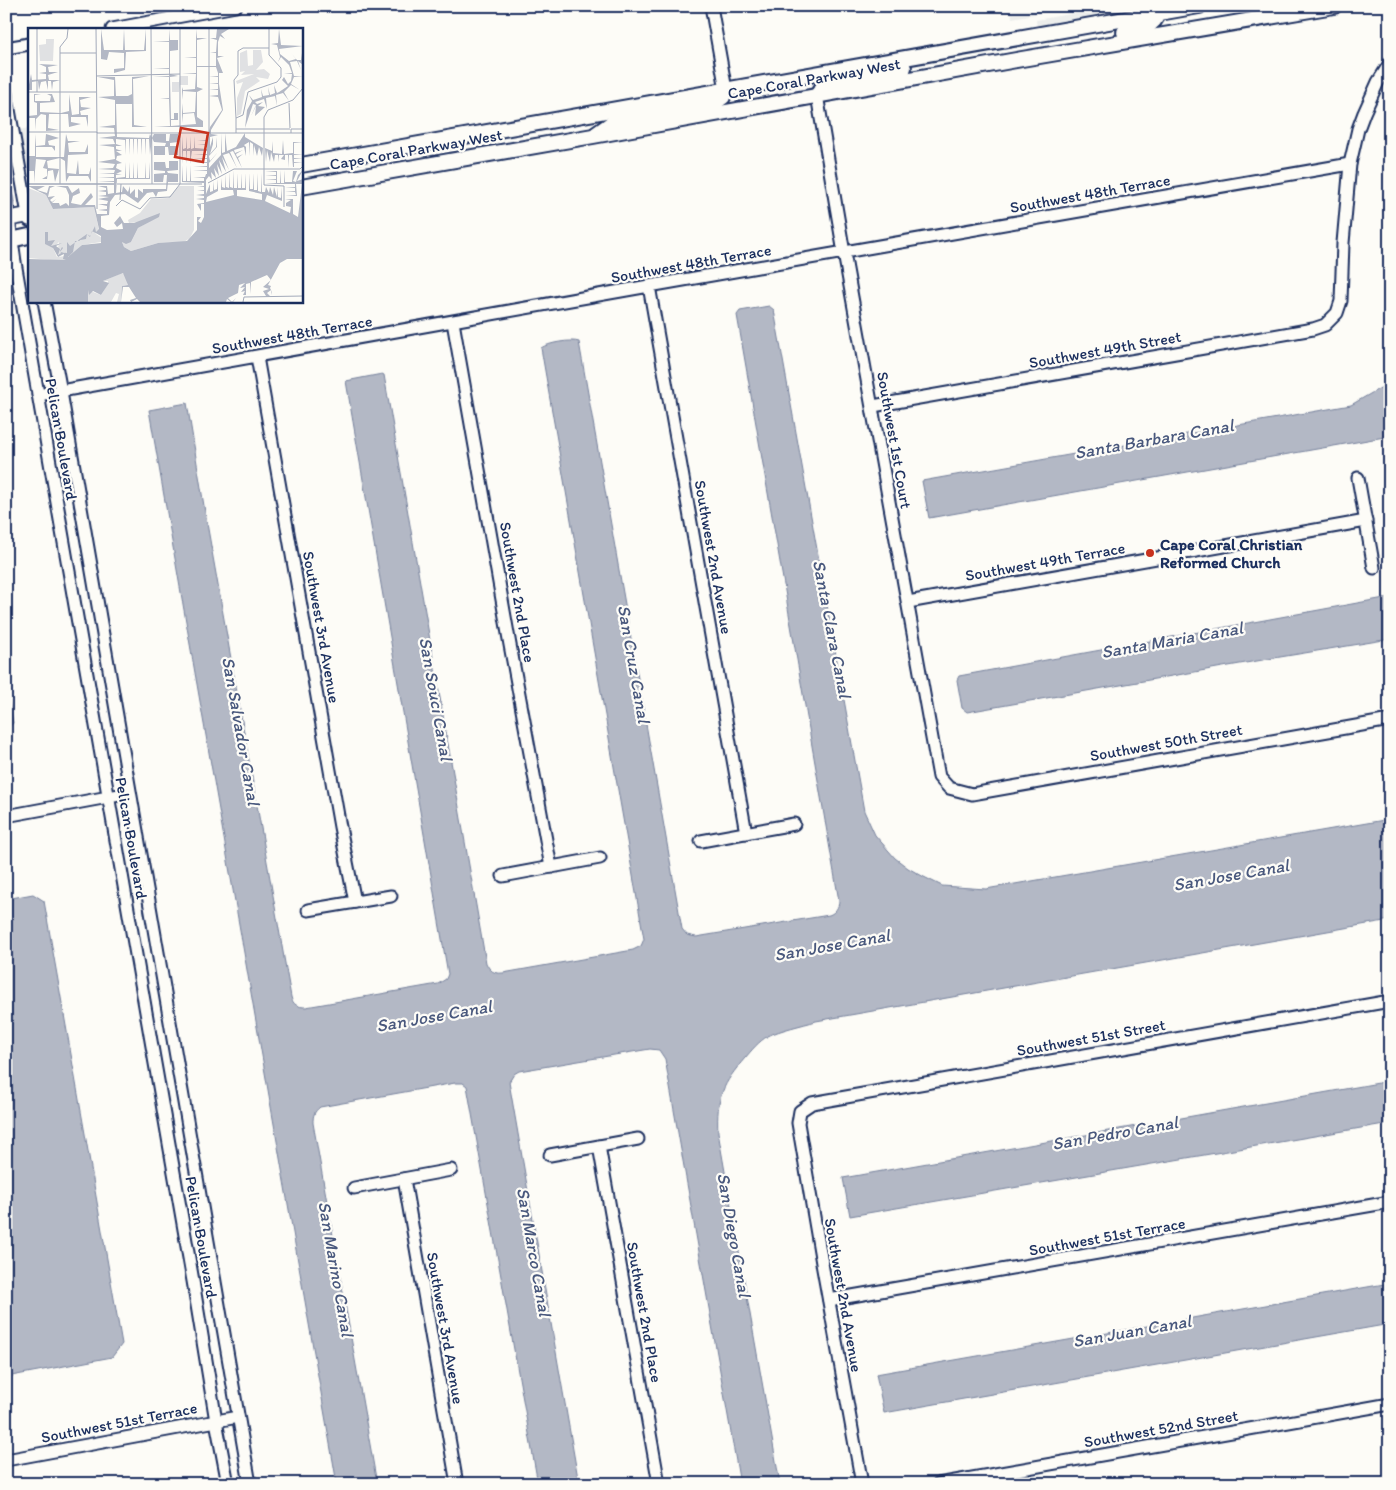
<svg xmlns="http://www.w3.org/2000/svg" width="1396" height="1490" font-family="Itim,sans-serif">
  <style>
    .built { fill: #edeeec }
    .water { fill: #b3b8c5; stroke: #76819c }
    .lines { fill: none; stroke-linecap: round; stroke-linejoin: round }
    .minor-casing { stroke: #1b2f5e; stroke-width: 15 }
    .major-casing { stroke: #1b2f5e; stroke-width: 18 }
    .minor { stroke: #fdfcf7; stroke-width: 11 }
    .major { stroke: #fdfcf7; stroke-width: 14 }
    .poi-dot { fill: #c8321e; stroke: #fdfcf7; stroke-width: 2 }
    .labels { text-anchor: middle; stroke-width: 4.5; stroke-linejoin: round; paint-order: stroke }
    .street-label { font-size: 16px; fill: #1b2f5e; stroke: #fdfcf7 }
    .poi-label { font-size: 16px; font-weight: bold; fill: #1b2f5e; stroke: #fdfcf7; text-anchor: start }
    .water-label { font-size: 18px; font-style: italic; fill: #49587d; stroke: #fdfcf7 }
    .inset-road { fill: none; stroke: #a3aaba; stroke-width: 1 }
    .view { fill: #c8321e; fill-opacity: 0.15; stroke: #c8321e; stroke-width: 2.5 }
    .inset-edge { fill: none; stroke: #1b2f5e; stroke-width: 2.5 }
  </style>
  <rect width="100%" height="100%" fill="#fdfcf7"/>
  <filter id="ink" filterUnits="userSpaceOnUse"><feTurbulence type="fractalNoise" baseFrequency=".02" numOctaves="2"/><feDisplacementMap in="SourceGraphic" scale="10" xChannelSelector="R" yChannelSelector="G"/><feConvolveMatrix kernelMatrix="1 2 1 2 8 2 1 2 1" color-interpolation-filters="sRGB"/></filter>
  <g filter="url(#ink)">
    <g class="built">
      <polygon points="1011,6 1082,6 1012,18"/>
      <polygon points="1115,6 1153,6 1153,8 1037,28 1036,20"/>
      <polygon points="29,128 29,185 19,130"/>
    </g>
    <g class="water">
      <path d="M769,306L774,310L864,811L875,835L895,858L908,868L924,877L942,886L986,889L1390,819V920L816,1021C803,1025 779,1030 768,1036C758,1042 752,1050 745,1058C723,1084 716,1097 718,1132L780,1484H740L665,1059L659,1050L650,1049L519,1071L514,1074L509,1082L579,1484H538L467,1086L463,1083H455L320,1107C314,1112 313,1115 313,1123L377,1484H337L149,410L187,403L205,512L291,997C293,1005 298,1007 306,1007L438,984L446,979L448,974L346,381L382,374L384,375L486,963C490,971 494,974 503,973L633,950L641,946L644,939L541,348C548,343 571,339 579,342L682,929L687,935L696,937L829,915C835,913 839,907 839,901L737,315L740,311Z"/>
      <polygon points="1390,379 1390,436 929,518 922,481 1351,405 1382,387"/>
      <polygon points="1390,597 1390,639 1274,658 967,712 962,708 957,680 959,676"/>
      <polygon points="6,683 13,723 6,731"/>
      <polygon points="33,894 44,901 122,1344 112,1357 6,1377 6,899"/>
      <polygon points="1390,1081 1390,1123 850,1216 843,1178"/>
      <polygon points="1390,1283 1390,1324 884,1413 876,1374"/>
    </g>
    <g class="lines">
      <g class="minor-casing">
        <g id="minor">
          <polyline points="711,6 726,90"/>
          <polyline points="112,29 236,6"/>
          <polyline points="6,48 29,44"/>
          <polyline points="6,93 29,220"/>
          <polyline points="817,95 844,253 939,777 949,788 972,794 1390,720"/>
          <polyline points="6,197 15,262 49,457 193,1281 216,1421 228,1484"/>
          <polyline points="649,286 746,833"/>
          <polyline points="44,301 61,392 250,1484"/>
          <polyline points="453,322 510,645 551,867"/>
          <polyline points="257,357 340,827 355,902"/>
          <polyline points="38,395 649,286 1350,164"/>
          <polyline points="873,406 1313,329 1325,325 1337,313 1341,301 1343,243 1350,164 1358,129 1364,113 1378,82 1390,63"/>
          <polyline points="1358,478 1374,568"/>
          <polyline points="908,602 1366,521"/>
          <polyline points="6,816 130,793"/>
          <polyline points="701,841 794,824"/>
          <polyline points="503,876 600,858"/>
          <polyline points="308,910 391,896"/>
          <polyline points="599,1146 659,1484"/>
          <polyline points="550,1155 638,1139"/>
          <polyline points="404,1179 457,1484"/>
          <polyline points="354,1188 451,1170"/>
          <polyline points="829,1300 1390,1202"/>
          <polyline points="6,1460 238,1417"/>
          <polyline points="862,1484 823,1269 798,1123 800,1111 812,1103 1390,1001"/>
          <polyline points="938,1484 1390,1404"/>
        </g>
      </g>
      <g class="major-casing">
        <g id="major">
          <path d="M1124,32C1136,30 1155,28 1158,13"/>
          <polyline points="817,95 822,88 832,82 904,68"/>
          <polyline points="596,134 613,122 716,102 723,97 726,90"/>
          <polyline points="301,165 1199,6"/>
          <polyline points="301,187 593,136 1022,59 1334,6"/>
          <polyline points="6,219 29,215"/>
          <polyline points="6,241 29,236"/>
        </g>
      </g>
      <use href="#minor" class="minor"/>
      <use href="#major" class="major"/>
    </g>
  </g>
  <circle class="poi-dot" cx="1150" cy="553" r="5"/>
  <g class="labels">
    <g class="street-label">
      <text transform="translate(814 78) rotate(-10)" y="6">Cape Coral Parkway West</text>
      <text transform="translate(416 149) rotate(-10)" y="6">Cape Coral Parkway West</text>
      <text transform="translate(1090 193) rotate(-10)" y="6">Southwest 48th Terrace</text>
      <text transform="translate(691 263) rotate(-10)" y="6">Southwest 48th Terrace</text>
      <text transform="translate(292 334) rotate(-10)" y="6">Southwest 48th Terrace</text>
      <text transform="translate(1105 349) rotate(-10)" y="6">Southwest 49th Street</text>
      <text transform="translate(62 439) rotate(80)" y="6">Pelican Boulevard</text>
      <text transform="translate(895 440) rotate(80)" y="6">Southwest 1st Court</text>
      <text transform="translate(714 557) rotate(80)" y="6">Southwest 2nd Avenue</text>
      <text transform="translate(1045 561) rotate(-10)" y="6">Southwest 49th Terrace</text>
      <text transform="translate(518 592) rotate(80)" y="6">Southwest 2nd Place</text>
      <text transform="translate(322 627) rotate(80)" y="6">Southwest 3rd Avenue</text>
      <text transform="translate(1166 742) rotate(-10)" y="6">Southwest 50th Street</text>
      <text transform="translate(132 838) rotate(80)" y="6">Pelican Boulevard</text>
      <text transform="translate(1091 1037) rotate(-10)" y="6">Southwest 51st Street</text>
      <text transform="translate(1107 1236) rotate(-10)" y="6">Southwest 51st Terrace</text>
      <text transform="translate(202 1237) rotate(80)" y="6">Pelican Boulevard</text>
      <text transform="translate(844 1295) rotate(80)" y="6">Southwest 2nd Avenue</text>
      <text transform="translate(645 1312) rotate(80)" y="6">Southwest 2nd Place</text>
      <text transform="translate(446 1328) rotate(80)" y="6">Southwest 3rd Avenue</text>
      <text transform="translate(119 1422) rotate(-11)" y="6">Southwest 51st Terrace</text>
      <text transform="translate(1161 1428) rotate(-10)" y="6">Southwest 52nd Street</text>
    </g>
    <g class="poi-label">
      <text x="1160" y="550">Cape Coral Christian<tspan x="1160" dy="18">Reformed Church</tspan></text>
    </g>
    <g class="water-label">
      <text transform="translate(1154 439) rotate(-10)" y="6">Santa Barbara Canal</text>
      <text transform="translate(832 629) rotate(79)" y="6">Santa Clara Canal</text>
      <text transform="translate(1172 640) rotate(-10)" y="6">Santa Maria Canal</text>
      <text transform="translate(634 664) rotate(80)" y="6">San Cruz Canal</text>
      <text transform="translate(436 699) rotate(80)" y="6">San Souci Canal</text>
      <text transform="translate(241 731) rotate(80)" y="6">San Salvador Canal</text>
      <text transform="translate(1231 875) rotate(-10)" y="6">San Jose Canal</text>
      <text transform="translate(832 945) rotate(-10)" y="6">San Jose Canal</text>
      <text transform="translate(434 1016) rotate(-10)" y="6">San Jose Canal</text>
      <text transform="translate(1115 1133) rotate(-10)" y="6">San Pedro Canal</text>
      <text transform="translate(734 1235) rotate(80)" y="6">San Diego Canal</text>
      <text transform="translate(534 1252) rotate(80)" y="6">San Marco Canal</text>
      <text transform="translate(336 1269) rotate(80)" y="6">San Marino Canal</text>
      <text transform="translate(1132 1331) rotate(-10)" y="6">San Juan Canal</text>
    </g>
  </g>
  <g transform="translate(28 28)">
    <rect width="275" height="275" fill="#fdfcf7"/>
    <path d="M18,11H26L25,33H12L11,17L18,16ZM219,22L220,38L225,37V22H233L235,34L228,42L236,41L242,46L240,51L228,49L232,53L217,63L213,86L209,88V70L215,54L209,56L208,53L226,46L213,47L217,43L212,44V25ZM152,48H160V57H152L151,64H144V54H151ZM151,158H166V202L162,210L156,214L130,215L103,223L96,219L94,214H103L110,200L131,188L114,194L101,195L100,192L112,185L123,171L140,170ZM0,160L18,167L25,181L66,179L71,202L68,205L67,198L66,203L68,206L74,210L73,214L54,217L42,230L36,224L29,227L31,214L25,220L29,229L38,228V232L34,233L0,230ZM94,245L98,247L100,257L94,258L93,274H89L91,266L88,265L83,274H60V262L73,267L80,256V253H75Z" fill="#e0e1e3"/>
    <path d="M73,1L76,22H95L96,1L97,22H116L118,1V23L98,24L97,42L86,45V41L96,40V25L81,24L79,32L73,31ZM141,1L142,12H150V22L142,23V46L150,48L142,49L143,91H146V85H150V92H143V98L168,96L166,85L155,86L154,95V75L155,85L167,84L168,64L155,63L154,72V59L155,62L167,61L168,46H154L168,45V30H156L168,29V1L169,10H179L169,12V38H188V25L182,24H188L189,12L182,10H188L189,1H201L193,6L197,11L192,8L190,14V28H196L189,30L195,45H191V56L195,82L183,102V106L190,107L182,109V119L185,109V116L182,126L188,119L189,109V119L181,128L182,133L190,124L181,135V140L193,127V105L194,125L197,124V105L199,123L208,119L217,105V109L235,120L234,128L231,119L229,128L226,117L225,128V116L222,114L221,128V114L216,117L218,119V128L216,119L206,122L207,125L215,122L208,126L209,129L215,126L210,130L214,140L205,123L202,124L209,140L201,125L198,126L205,141L198,126L195,127L201,142L194,129L198,144L191,132L194,146L189,136L191,148L186,140L188,150L183,144L184,152L181,148L178,152V166L182,156V164L185,163L186,153V162L189,161L190,151V163L179,169L178,174L206,167L205,162H193V150L194,159L197,160L198,146V159L201,160L202,144V159L205,160L206,142V160H209V145L210,160H213L214,145V160H217L218,145V162H209V168L234,172V166L221,163V145L222,161H225L226,145V162H229L230,145V163L233,164L234,145V164H237L238,159L241,165L242,159L245,167L246,159L249,169L250,159V169L253,170L254,159V173L239,167L237,173L262,185L263,179L258,178V175L263,172L257,171H265V186L270,189L274,156H268L269,168H257L268,167L267,164L257,163H267V160L257,159H267V156H237L248,155V152L237,151H248V148H237L248,147V144L237,143H249V155H252L253,142V155H256L257,142V154H261V142V154H264L265,143H269L265,153L268,154L270,147L275,142L269,153L275,151V231H259L252,235L240,257L243,258L242,260L244,264V267L243,262L239,265L242,268H238L235,263L241,261L235,259L243,252L239,247L223,254V266L222,255L218,256V267H215L217,263L213,264L217,259L212,260L217,255L211,257L210,265L200,270L204,274L208,270L205,274H203L199,271L198,274H112L109,271L103,274L102,272L108,270L101,259H95L93,274L94,258L100,257L95,245L75,253L81,255L73,267L65,263L61,267L60,262V274H0V231L38,232L35,231L36,226L30,229L25,220L17,216V204H20V213L27,212L23,218L34,215L28,218L32,221L30,227L33,225L32,223L34,219L33,218L35,220L32,224L39,225V214L42,218L59,206L62,208L67,198L68,204L71,201L66,179L25,181L18,167L0,158H17L9,162L19,165L21,158H27L22,160L20,169L27,168L22,172L24,174L28,171L24,175H31L32,178L38,175L41,178V167L38,160L28,158H40L44,165L51,160L52,165L45,168L43,175L53,177L63,165L65,169L57,177H67L69,186H79V183L70,182L79,181V178L70,176H79L80,173L70,171L81,169L70,168L78,167V164L70,163L78,162V160L70,158H79L80,166L86,165V154L70,153H86V150L70,149H86V146L71,145H86L87,142L70,141L85,140L87,136L70,134L87,131L86,119L71,117L87,116L85,111L71,110L87,108L86,100L71,99L87,97V72L70,69L86,68V52L70,49H87L88,68H100L104,66V49L121,48L105,51L106,97L119,99H104V76H88L89,109L121,110L122,106L124,110L126,106H138V113H141L142,106H150V114L142,115V118H150V127H141L140,119H137V127H126V118H137L138,115L126,114L124,110L122,127L121,111H118V127L117,111H114L113,127V111H110L109,127V111H106V127L105,111H102L101,127V111H98L97,127V112L88,111V116L94,118H88V121L94,123H88L94,127L89,128L88,132L94,135L89,136L88,140L94,143L88,146L94,147H88V150L97,149L98,134V150H101L102,134V150H105L106,134V150H109V134L110,150H114L113,134L114,150H117L118,134V150H121L122,134V151H89L88,165L94,164L95,158L100,164L102,158V166L107,161V169L110,170V161L115,165V161H138L139,147H136L135,154H126V146L137,145V143L126,142V134H137L138,140H141V133H150V142L139,143L140,145L150,146V154H140L139,163L130,164L128,169L125,164L119,165L110,175L97,166L87,167L82,174L81,187L73,188V199L79,202L95,201L94,195L89,199L86,195L92,188L96,195H106L132,185L131,189L110,200L103,214L98,216L94,214L96,219L103,223L130,215L159,213L169,202V189H173L170,193L173,195L176,189V176H173V183L169,176L176,175V172L168,171L176,170V168L168,167L176,166V163L169,162H176V159H169L176,158V155L154,154V137L155,153H158V137L159,153H162L163,137V153H176V150L165,149H177L178,146H165H179V143L165,142H179V139L165,138H179V135L165,134H179V131L165,130H179V127L165,126H179V123H164L162,136V123H159L158,136V123H155L154,136V108L155,121L158,120L159,108V121L162,120V108L163,121L166,120V108L167,120L179,121V117H169L179,116V113L169,112H179L182,99L194,82L190,69L181,68L190,67V62L181,61H190V56L181,55H190V49L181,48H190V45L188,39H169V59L175,61L169,64V89L175,93V99H126L142,98L141,71H132L141,70V49H125L141,48V41H125L141,40V14H125L141,13ZM64,203L73,208V215L54,217L40,229L45,224L47,213L58,211L59,206L62,209ZM251,1L253,17L275,18L251,21L252,26L261,33L268,31L263,25L269,32H273L274,25L275,37L270,33L273,42L269,33L262,34L266,48H275L266,49L263,56L272,62L263,57L256,64L261,73L255,65L248,67L249,78L247,68L238,70L239,81L236,71L227,74L229,76L235,74L230,78L237,79L227,88L228,78L223,88L228,77L225,76L217,100L219,82L224,73L221,67L225,72L234,69L233,61L235,68L241,67L240,59L242,67L247,65L246,57L249,65L251,64L260,58L254,52L256,49L260,56L263,53L264,46H256L264,45L261,37L253,29L250,34L252,29L249,17L243,16L250,15ZM11,36L30,37L20,39L21,44H30L20,47L21,52H32L25,54L24,62L23,53H20V62L18,53L13,54L11,62L10,53L4,54V62H0L3,46L4,52L18,51V46L11,45L18,44V39ZM6,66H13L7,67V73H22L23,68L19,66H24L27,74L12,75V84L33,85L41,83V66L44,87L51,86V69H63L52,72L53,79L63,80L52,83L53,87H60V99L58,89H43V94L53,96L41,99L40,86H21L20,100L31,102L18,103V87L13,86L8,91V102L7,90H1L0,103V88L9,87V75L6,74ZM7,106L8,118L17,117L18,106L31,110L20,113L21,117L27,118V123L24,119H8V129H36L38,106L40,113H52L40,115L41,124H57L60,116V126L40,127L39,145L48,146L50,132L51,146H61L63,139V154L60,148H41L38,154L37,133L32,130L19,133L20,140L31,141L27,154L25,142L20,143L19,151H14L19,148V141L15,140L18,132L8,131L6,155V143H0V128H7ZM255,112L256,126L265,125V114H275L266,115V118H275H266V122H275H266V126H275L266,127V130L275,131H266V134L275,135H266V139H272H265L264,127H261V140L260,127H257V140V132L253,131L256,127H251L250,134V127H247L246,134L243,124L242,134L239,122L238,134L237,120L244,123L245,113V125L254,126Z" fill="#b3b8c5" fill-rule="evenodd"/>
    <path class="inset-road" d="M68,1L69,105H275M123,1L124,156M32,25H68M68,48L152,46M0,64H68M9,64V1M261,75L262,100M208,90L206,52L210,47V23L215,20H241M208,101H262M0,104H69V181M181,105V1M208,105V90L215,87L220,64L249,54L253,49V40L241,27V1M263,105V101H275M180,155L206,141H272L275,138M0,156H86H0M32,156V19L39,10L40,1M89,156H174M92,172L93,156M88,178L94,172L112,181L122,170L142,169L152,156V1M256,179V158L236,157V89L240,82L265,72L275,60M215,274L216,269L275,268"/>
    <path class="view" d="M153,100L180,105L175,134L147,129Z"/>
    <rect width="275" height="275" class="inset-edge"/>
  </g>
  <rect width="1396" height="1490" fill="none" stroke="#fdfcf7" stroke-width="25"/>
  <rect x="12" y="12" width="1371" height="1465" fill="none" stroke="#1b2f5e" stroke-width="2" filter="url(#ink)"/>
</svg>
